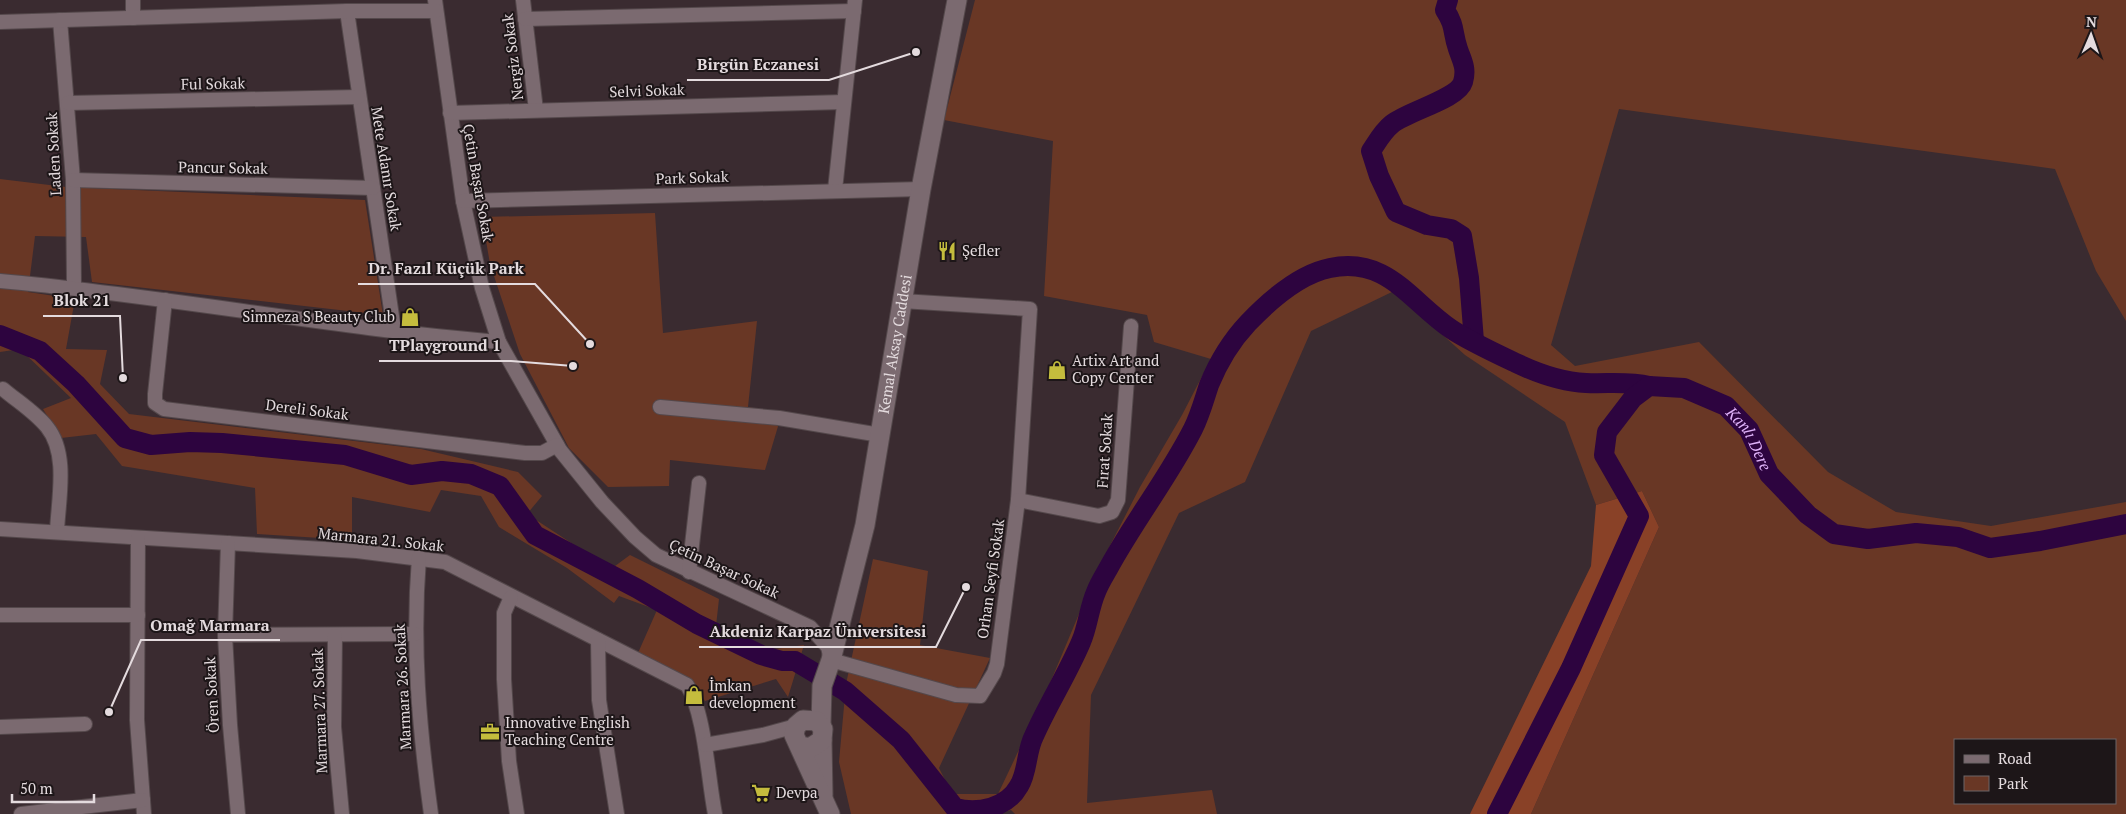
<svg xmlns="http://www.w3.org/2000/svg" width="2126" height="814" font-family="'PT Serif',serif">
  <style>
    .green { fill: #693725; fill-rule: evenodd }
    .forest { fill: #894127 }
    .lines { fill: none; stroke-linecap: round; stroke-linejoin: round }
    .river { stroke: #2d043f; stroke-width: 20 }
    .minor-casing { stroke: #54484b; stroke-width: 16 }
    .secondary-casing { stroke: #54484b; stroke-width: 21 }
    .minor { stroke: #7b6a70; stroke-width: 14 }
    .secondary { stroke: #7b6a70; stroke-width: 19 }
    .labels { text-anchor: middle; stroke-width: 4; stroke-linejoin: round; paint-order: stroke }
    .street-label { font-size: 15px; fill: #e4dbde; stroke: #1d1618 }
    .poi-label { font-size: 15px; fill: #e4dbde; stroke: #1d1618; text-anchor: start }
    .water-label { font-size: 16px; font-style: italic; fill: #dfb2f9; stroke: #1d1618 }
    .leader { fill: none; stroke: #e4dbde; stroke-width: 2 }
    .callout-dot { fill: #e4dbde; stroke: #1d1618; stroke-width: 2 }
    .callout-label { font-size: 16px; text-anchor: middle; font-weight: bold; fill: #e4dbde; stroke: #1d1618; stroke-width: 4; stroke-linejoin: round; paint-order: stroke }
  </style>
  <rect width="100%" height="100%" fill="#3a2b30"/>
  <g class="green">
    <path d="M975,0H2126V321L2096,271L2055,169L1619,109L1551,345L1575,366L1699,342L1828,472L1896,512L1991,526L2126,502V814H1531L1659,527L1642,491L1596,505L1565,422L1465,355L1394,291L1311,331L1245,482L1179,513L1091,695L1087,803L1212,790L1217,814H1015L1011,810L997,814H851L839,762L846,684L873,559L928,571L920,645L990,658L939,768L952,794H998L1045,695L1097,571L1140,487L1182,415L1211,359L1154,342L1147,315L1044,296L1053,141L944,120ZM1955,740H2115V803H1955Z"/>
    <polygon points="0,179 66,187 365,200 383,315 92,282 86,237 35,236 28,292 75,299 66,349 107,350 100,384 129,414 421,449 518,472 542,496 527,514 611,569 630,555 719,599 716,626 768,650 804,645 788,697 776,679 705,701 691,681 638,653 657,610 619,596 614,603 567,568 499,527 481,496 441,490 430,512 352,497 352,540 257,534 255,488 122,466 96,434 61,438 43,409 71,398 20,349 0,352"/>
    <polygon points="655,213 663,333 757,321 748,407 782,413 765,470 670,460 669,486 608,487 569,448 520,354 490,264 482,217"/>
  </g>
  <polygon class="forest" points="1642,491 1659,527 1531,814 1470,814 1591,566 1596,505"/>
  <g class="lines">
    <g class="river">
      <path d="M1448,0L1445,10C1456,27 1452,32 1458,49C1462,61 1467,68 1463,82C1458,99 1408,111 1392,124C1383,131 1377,142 1371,151L1379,176L1396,212L1427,225L1451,229L1462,236L1469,278L1474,341"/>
      <path d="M0,335L40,351L76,384L125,438L151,445L190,442L222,443L345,455L411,475L442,471L471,474L500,486L535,535L638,589L697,624L761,655L782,661H795L845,691L901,740L955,808C978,814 1007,808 1019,786C1028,772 1026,751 1034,736C1048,704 1067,675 1081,642C1088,626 1089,608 1096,592C1099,584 1104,576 1108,569C1134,521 1168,478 1193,429C1200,415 1204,400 1209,385C1218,363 1232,340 1248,323C1269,301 1300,274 1330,268C1387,256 1410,301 1451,329C1467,340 1497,354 1516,363C1537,373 1563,382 1586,383C1608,384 1628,381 1649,386"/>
      <path id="s1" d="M1497,814L1571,668L1639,516L1604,455L1607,432L1633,398L1649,386L1684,388L1726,406L1749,430L1769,474L1808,515L1834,534L1868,539L1916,533L1958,537L1990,548L2040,541L2126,524"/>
    </g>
    <g class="minor-casing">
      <g id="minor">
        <polyline points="133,0 133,18"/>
        <polyline points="435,0 463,201 482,288 499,342 560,450 602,502 635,537 656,555 810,627 828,647 831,660 956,695 980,696 994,673 997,664 1018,500 1030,309 902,301"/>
        <polyline points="523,0 536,110"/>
        <polyline points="347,11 394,330"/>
        <polyline points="525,19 854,11"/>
        <polyline points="60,20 73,180 74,287"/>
        <polyline points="0,22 347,11 436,11"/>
        <polyline points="68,103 358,97"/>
        <polyline points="450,113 844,102"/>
        <polyline points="73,180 373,188"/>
        <polyline points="835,190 855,0"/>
        <polyline points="463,201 921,189"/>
        <path d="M0,281C167,296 332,328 499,342"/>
        <polyline points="165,300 155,394 155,403 164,409 525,453 542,453 557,445"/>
        <path d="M3,389C17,401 35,412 47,427C69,454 58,501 57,532"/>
        <polyline points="660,407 779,418 880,435"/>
        <polyline points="1018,500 1099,516 1112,512 1118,500 1131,326"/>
        <path d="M0,529L357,551L445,562L687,685C705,713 708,779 715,814"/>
        <polyline points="138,538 137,720 144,814"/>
        <polyline points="228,543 225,635 230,725 238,814"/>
        <path d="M419,557C412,645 419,727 431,814"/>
        <polyline points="689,572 699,483"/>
        <polyline points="511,597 504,613 504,679 509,761 517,814"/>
        <polyline points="0,615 138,615"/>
        <polyline points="225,635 415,634"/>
        <polyline points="335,636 334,727 342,814"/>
        <polyline points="598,640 599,700 617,814"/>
        <polyline points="0,727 85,724"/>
        <polyline points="705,745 763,735 796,726"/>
        <polyline points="21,814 143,800"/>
      </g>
    </g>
    <g class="secondary-casing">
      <g id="secondary">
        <path id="s2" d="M821,725L822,686L831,660L865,525L921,189L957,0"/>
        <polyline points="822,740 823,795"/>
        <polyline points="801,746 810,748 822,740 823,729 817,721 803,720 796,726 794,735 830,814"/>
      </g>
    </g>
    <use href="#minor" class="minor"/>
    <use href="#secondary" class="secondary"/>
  </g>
  <defs>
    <g id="restaurant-bare" transform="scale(1.5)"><path d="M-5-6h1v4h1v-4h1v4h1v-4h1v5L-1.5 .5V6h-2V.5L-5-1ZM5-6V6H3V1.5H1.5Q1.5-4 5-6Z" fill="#c4bc3d" stroke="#1d1618" stroke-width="2.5" paint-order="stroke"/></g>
    <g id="shop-bare" transform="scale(1.5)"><path d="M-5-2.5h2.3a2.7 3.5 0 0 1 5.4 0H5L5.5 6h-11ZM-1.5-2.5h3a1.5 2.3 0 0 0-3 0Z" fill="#c4bc3d" stroke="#1d1618" stroke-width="2.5" paint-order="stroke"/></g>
    <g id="office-bare" transform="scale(1.5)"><path d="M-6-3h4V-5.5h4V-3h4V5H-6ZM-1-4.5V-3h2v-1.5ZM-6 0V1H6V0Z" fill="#c4bc3d" stroke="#1d1618" stroke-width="2.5" paint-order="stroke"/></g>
    <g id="supermarket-bare" transform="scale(1.5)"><path d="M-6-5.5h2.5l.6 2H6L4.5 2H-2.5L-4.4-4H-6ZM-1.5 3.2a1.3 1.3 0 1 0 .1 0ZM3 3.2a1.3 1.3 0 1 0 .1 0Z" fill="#c4bc3d" stroke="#1d1618" stroke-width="2.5" paint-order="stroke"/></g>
  </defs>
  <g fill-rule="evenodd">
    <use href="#restaurant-bare" x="947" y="251"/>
    <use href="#shop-bare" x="410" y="317"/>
    <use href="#shop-bare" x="1057" y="370"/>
    <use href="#shop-bare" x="694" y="695"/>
    <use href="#office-bare" x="490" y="732"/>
    <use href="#supermarket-bare" x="761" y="793"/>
  </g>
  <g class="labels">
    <g class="street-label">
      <text transform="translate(513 57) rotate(-97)" y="5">Nergiz Sokak</text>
      <text transform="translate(213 84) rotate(-1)" y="5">Ful Sokak</text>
      <text transform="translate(647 91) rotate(-2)" y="5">Selvi Sokak</text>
      <text transform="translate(54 154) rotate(-93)" y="5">Laden Sokak</text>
      <text transform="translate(223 168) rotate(1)" y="5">Pancur Sokak</text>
      <text transform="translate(386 169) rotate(81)" y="5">Mete Adanır Sokak</text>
      <text transform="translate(692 178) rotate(-2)" y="5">Park Sokak</text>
      <text transform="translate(478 183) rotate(80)" y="5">Çetin Başar Sokak</text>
      <text dy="5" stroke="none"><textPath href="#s2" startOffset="389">Kemal Aksay Caddesi</textPath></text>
      <text transform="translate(307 410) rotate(7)" y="5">Dereli Sokak</text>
      <text transform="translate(1105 451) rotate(-86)" y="5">Fırat Sokak</text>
      <text transform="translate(381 540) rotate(6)" y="5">Marmara 21. Sokak</text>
      <text transform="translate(724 569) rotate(25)" y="5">Çetin Başar Sokak</text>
      <text transform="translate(991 579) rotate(-82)" y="5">Orhan Seyfi Sokak</text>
      <text transform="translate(403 687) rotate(-93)" y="5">Marmara 26. Sokak</text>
      <text transform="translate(212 695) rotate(-93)" y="5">Ören Sokak</text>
      <text transform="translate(320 711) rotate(-92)" y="5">Marmara 27. Sokak</text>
    </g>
    <g class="poi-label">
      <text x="962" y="256">Şefler</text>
      <text x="395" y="322" text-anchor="end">Simneza S Beauty Club</text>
      <text x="1072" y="366">Artix Art and<tspan x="1072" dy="17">Copy Center</tspan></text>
      <text x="709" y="691">İmkan<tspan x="709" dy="17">development</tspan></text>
      <text x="505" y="728">Innovative English<tspan x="505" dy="17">Teaching Centre</tspan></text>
      <text x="776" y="798">Devpa</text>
    </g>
    <g class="water-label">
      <text dy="6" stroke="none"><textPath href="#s1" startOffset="608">Kanlı Dere</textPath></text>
    </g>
  </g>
  <path class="leader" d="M916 52L829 80H687M590 344L535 284H358M123 378L120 316H43M573 366L511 361H379M109 712L141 640H280M966 587L936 647H699"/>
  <g class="callout-dot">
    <circle cx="916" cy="52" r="5"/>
    <circle cx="590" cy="344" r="5"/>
    <circle cx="123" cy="378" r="5"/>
    <circle cx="573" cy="366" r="5"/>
    <circle cx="109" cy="712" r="5"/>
    <circle cx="966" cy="587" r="5"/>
  </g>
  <g class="callout-label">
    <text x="758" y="70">Birgün Eczanesi</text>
    <text x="446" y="274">Dr. Fazıl Küçük Park</text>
    <text x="82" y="306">Blok 21</text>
    <text x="445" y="351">TPlayground 1</text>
    <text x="210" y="631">Omağ Marmara</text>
    <text x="818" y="637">Akdeniz Karpaz Üniversitesi</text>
  </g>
  <rect x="1954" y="739" width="162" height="65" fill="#1d1618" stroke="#6d6567"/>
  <rect x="1964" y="755" width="25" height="8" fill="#7b6a70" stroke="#6d6567"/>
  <text x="1998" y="764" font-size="15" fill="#e4dbde">Road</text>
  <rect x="1964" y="776" width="25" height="15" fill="#693725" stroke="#6d6567"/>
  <text x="1998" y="789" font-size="15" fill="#e4dbde">Park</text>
  <g transform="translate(2091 35) rotate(2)" stroke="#1d1618" stroke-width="4" paint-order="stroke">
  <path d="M0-4L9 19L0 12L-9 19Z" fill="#e4dbde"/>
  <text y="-8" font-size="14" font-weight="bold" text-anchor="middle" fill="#e4dbde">N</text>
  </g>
  <path d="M12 794v8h82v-8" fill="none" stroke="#e4dbde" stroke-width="2.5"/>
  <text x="20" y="794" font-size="15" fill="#e4dbde" stroke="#1d1618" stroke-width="4" paint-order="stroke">50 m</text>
</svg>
